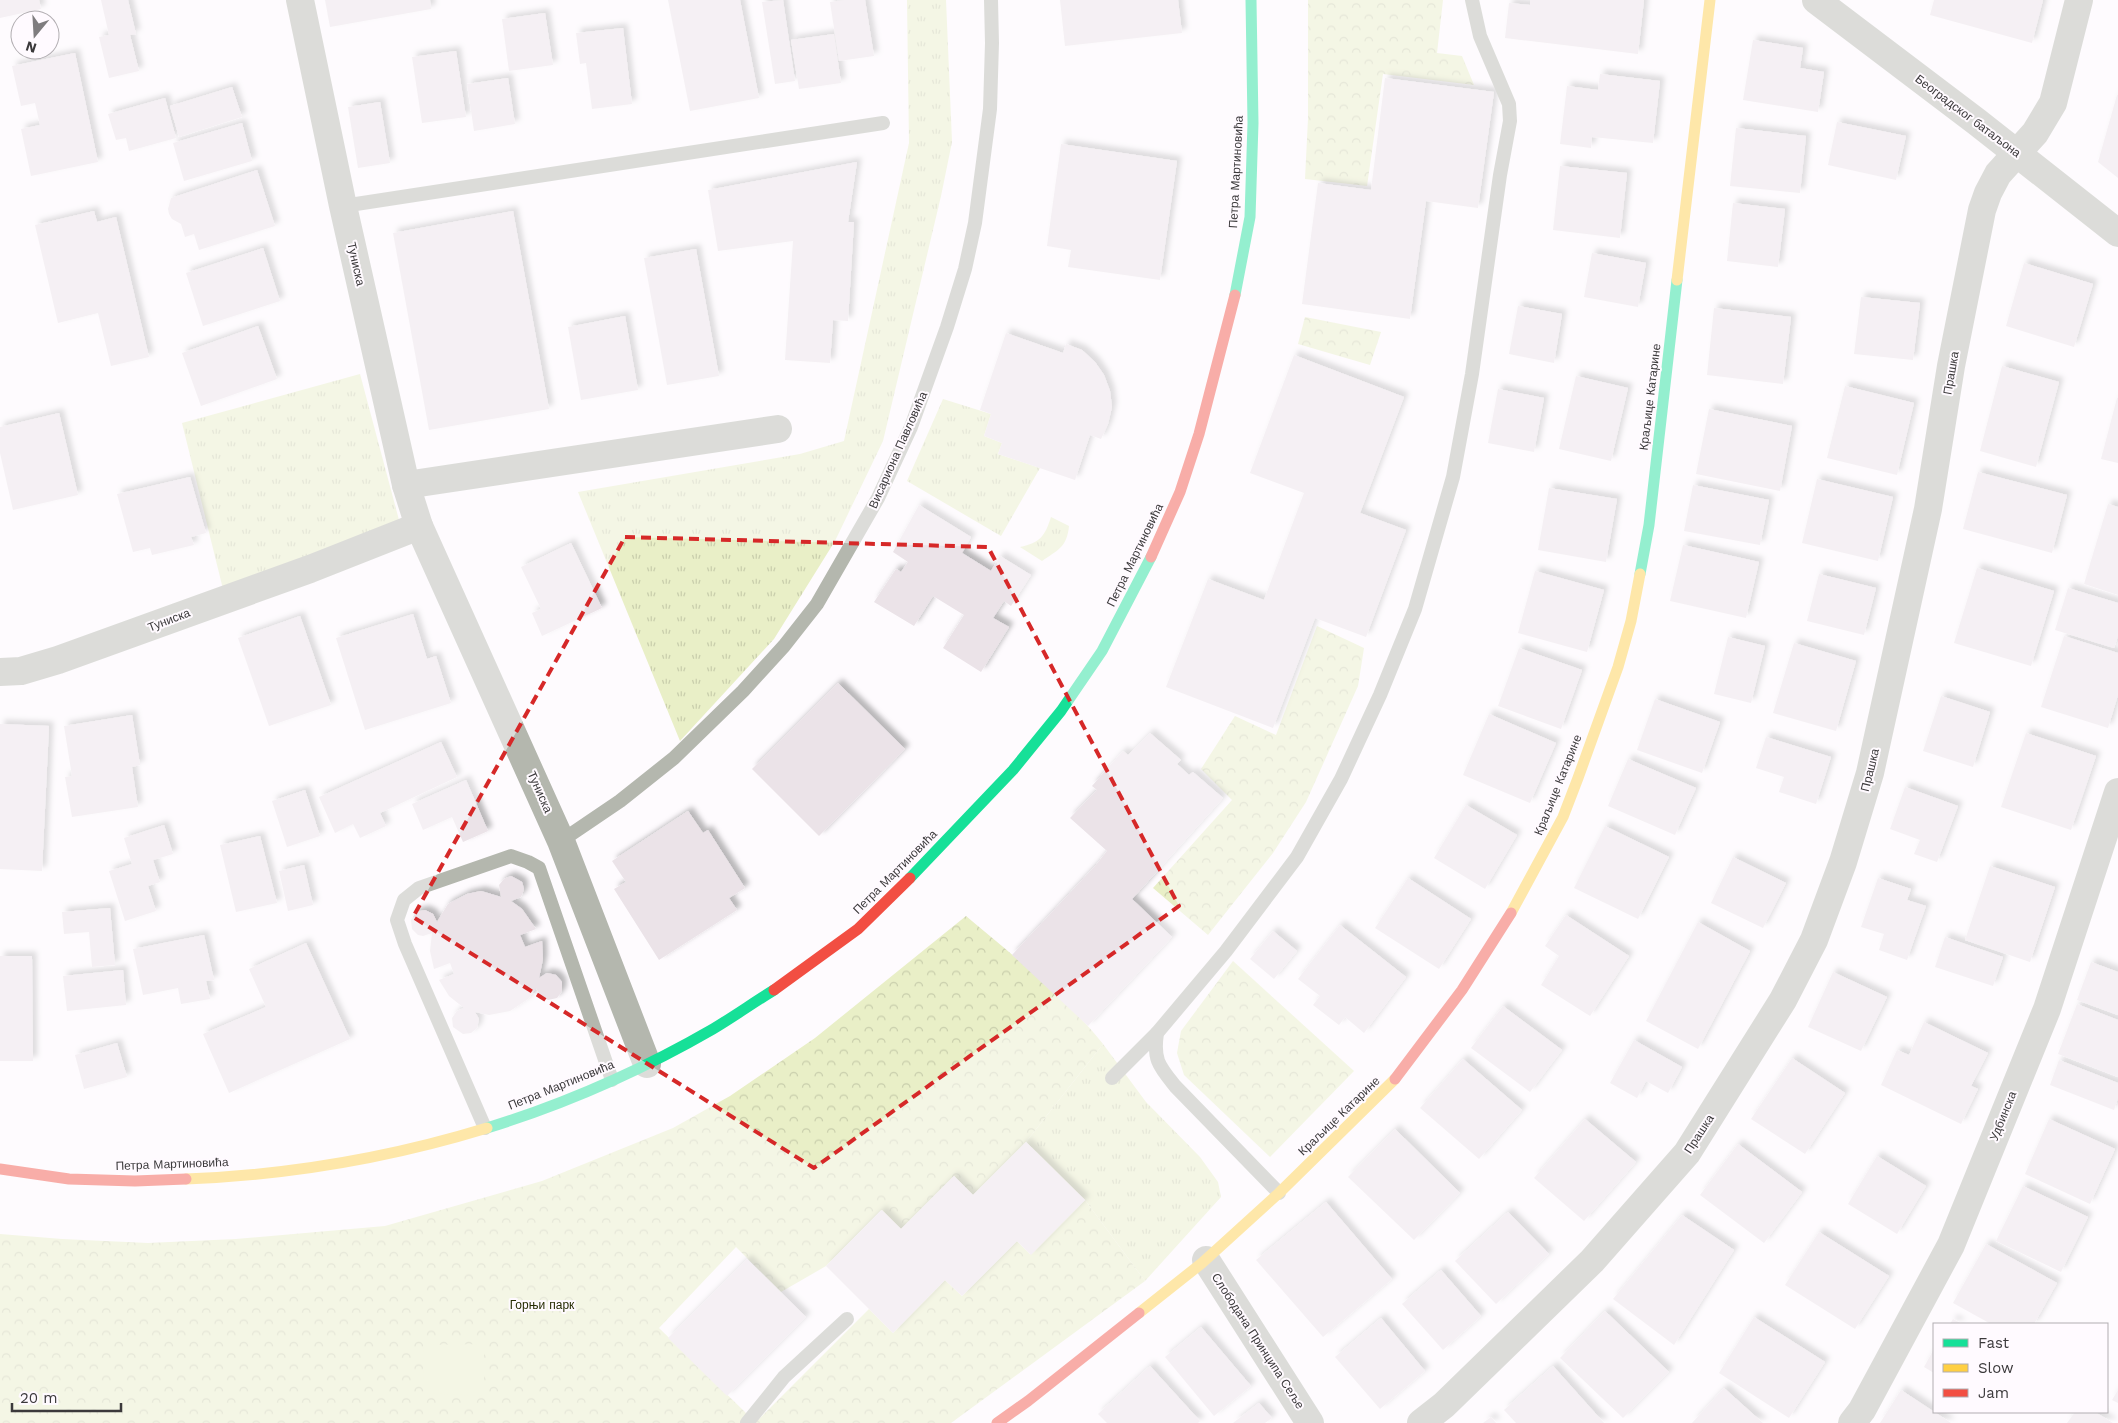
<svg xmlns="http://www.w3.org/2000/svg" width="2118" height="1423" font-family="'Work Sans',sans-serif">
  <style>
    .grass { fill: url(#grass-tufts) }
    .park { fill: url(#park-crowns) }
    .pitch { fill: #e9efc7 }
    .building { fill: #ebe3e8; filter: url(#shadow) }
    .lines { fill: none; stroke-linecap: round; stroke-linejoin: round }
    .lane { stroke: #b4b7ae; stroke-width: 14 }
    .street { stroke: #b4b7ae; stroke-width: 28 }
    .fast { stroke: #16e098; stroke-width: 11 }
    .slow { stroke: #ffcf43; stroke-width: 11 }
    .jam { stroke: #f24e42; stroke-width: 11 }
    .marked { fill: none; stroke: #d62828; stroke-width: 4; stroke-dasharray: 10 6; stroke-linejoin: round }
    .labels { text-anchor: middle; stroke-width: 4; stroke-linejoin: round; paint-order: stroke }
    .street-label { font-size: 12px; fill: #3b393b; stroke: #fffaff }
    .park-label { font-size: 12px; fill: #272d03; stroke: #fffaff }
  </style>
  <defs>
    <pattern id="grass-tufts" width="24" height="20" patternUnits="userSpaceOnUse" patternTransform="scale(1.25)"><rect width="24" height="20" fill="#e9efc7"/><path d="M3 7l-1-3M5 7V3M7 7l1-3M15 17l-1-3M17 17v-4M19 17l1-3" fill="none" stroke="#c9ceac"/></pattern>
    <pattern id="park-crowns" width="20" height="18" patternUnits="userSpaceOnUse" patternTransform="scale(1.25)"><rect width="20" height="18" fill="#e9efc7"/><path d="M2 6a3 3 0 1 1 6 0M12 15a3 3 0 1 1 6 0" fill="none" stroke="#c9ceac"/></pattern>
    <filter id="shadow"><feDropShadow dx="4.5" dy="-4.5" stdDeviation="2.5" flood-color="#0004"/></filter>
  </defs>
  <rect width="100%" height="100%" fill="#fefbfe"/>
  <g class="grass">
    <polygon points="907,0 946,0 952,142 941,196 883,441 835,541 774,639 680,741 578,492 800,454 844,441 909,143"/>
    <polygon points="360,374 399,520 223,589 182,423"/>
    <polygon points="943,399 991,414 984,436 1002,443 998,454 1040,468 1001,536 907,481"/>
    <path d="M1051,517L1069,526C1067,547 1058,550 1042,561L1020,547C1040,543 1045,536 1051,517Z"/>
    <polygon points="1103,1044 1146,1102 1200,1157 1218,1182 1221,1197 1145,1281 1085,1200 1026,1142"/>
  </g>
  <g class="park">
    <polygon points="1308,0 1443,0 1437,53 1462,56 1474,85 1383,74 1367,186 1305,179 1308,119"/>
    <polygon points="1305,317 1381,332 1370,365 1298,344"/>
    <polygon points="1317,626 1364,648 1358,686 1306,802 1273,853 1208,935 1153,888 1232,800 1201,769 1235,716 1276,735"/>
    <path d="M966,916C1011,954 1067,998 1103,1044L1026,1142L973,1195L954,1176L901,1229L881,1210L826,1266L781,1292L736,1247L659,1328L748,1415L741,1423H0V1234L62,1239L148,1243L236,1239L385,1226L542,1181L673,1128L730,1096L815,1038Z"/>
    <polygon points="1233,961 1354,1071 1270,1157 1184,1075 1177,1053 1181,1031"/>
    <polygon points="1085,1200 1145,1281 951,1423 755,1423 869,1309 893,1333 945,1280 962,1296 1017,1241 1030,1254"/>
  </g>
  <polygon class="pitch" points="484,1344 484,1396 424,1393 423,1345"/>
  <g class="building">
    <polygon points="0,0 39,0 41,9 0,18"/>
    <polygon points="101,0 128,0 136,34 130,35 139,71 109,78 99,37 109,35"/>
    <polygon points="325,0 430,0 431,9 330,27"/>
    <polygon points="668,0 740,0 759,98 690,111"/>
    <polygon points="783,0 795,81 775,84 762,2"/>
    <polygon points="844,0 865,0 874,56 839,61 830,2"/>
    <polygon points="1060,0 1178,0 1182,33 1065,46"/>
    <polygon points="1530,0 1644,0 1638,54 1505,38 1509,3 1530,5"/>
    <polygon points="1934,0 2043,0 2032,43 1930,15"/>
    <polygon points="545,13 553,65 509,71 502,19"/>
    <polygon points="623,28 632,104 592,109 586,63 580,64 576,33"/>
    <polygon points="834,34 841,83 799,89 791,40"/>
    <polygon points="1753,40 1803,48 1800,68 1824,72 1818,112 1743,100"/>
    <polygon points="456,51 466,117 422,123 412,57"/>
    <polygon points="75,53 98,162 31,176 21,129 40,125 35,103 21,106 12,66"/>
    <polygon points="1600,74 1660,81 1653,143 1592,137 1591,148 1560,144 1567,86 1598,90"/>
    <polygon points="508,78 515,124 474,131 467,84"/>
    <polygon points="1385,78 1494,92 1478,208 1426,201 1410,319 1302,304 1318,183 1371,190"/>
    <polygon points="232,87 242,117 179,137 170,106"/>
    <polygon points="2117,95 2118,95 2118,178 2098,162"/>
    <polygon points="165,98 176,138 129,151 126,138 116,140 108,114"/>
    <polygon points="380,102 390,163 358,168 348,107"/>
    <polygon points="1837,122 1906,136 1896,180 1828,165"/>
    <polygon points="242,123 252,161 184,181 173,143"/>
    <polygon points="1736,128 1806,136 1800,193 1730,186"/>
    <polygon points="1061,144 1177,161 1160,280 1068,267 1071,250 1047,246"/>
    <polygon points="857,162 848,222 854,222 848,321 833,320 830,363 785,360 793,241 718,251 708,190"/>
    <polygon points="1560,166 1627,173 1620,238 1553,230"/>
    <polygon points="257,170 275,226 199,250 194,234 185,237 181,224 172,219 169,214 168,209 171,198"/>
    <polygon points="1733,203 1785,209 1778,267 1727,261"/>
    <polygon points="94,211 97,222 116,217 149,357 111,366 98,313 58,323 35,225"/>
    <polygon points="513,211 549,409 429,430 393,233"/>
    <polygon points="263,248 280,301 203,326 186,273"/>
    <polygon points="696,249 719,376 667,385 644,258"/>
    <polygon points="1592,253 1646,263 1638,307 1584,297"/>
    <polygon points="2024,263 2093,284 2074,347 2006,326"/>
    <polygon points="1861,297 1920,303 1913,360 1854,354"/>
    <polygon points="1518,306 1562,314 1554,363 1509,354"/>
    <polygon points="1714,308 1791,317 1783,384 1707,375"/>
    <polygon points="625,316 638,390 581,400 568,327"/>
    <polygon points="258,326 277,379 201,406 182,353"/>
    <polygon points="1006,333 1063,353 1066,344 1082,350 1095,362 1104,375 1110,391 1112,407 1108,424 1101,439 1090,435 1075,480 998,454 1002,443 984,436 991,414 980,410"/>
    <polygon points="1294,355 1404,397 1360,513 1406,530 1366,637 1315,618 1273,728 1166,687 1208,579 1264,600 1304,493 1250,473"/>
    <polygon points="2002,366 2059,382 2036,467 1980,451"/>
    <polygon points="1576,376 1628,388 1611,461 1559,449"/>
    <polygon points="1845,386 1914,403 1897,475 1827,458"/>
    <polygon points="1498,389 1544,398 1534,452 1488,443"/>
    <polygon points="2117,398 2118,398 2118,463 2101,459"/>
    <polygon points="1709,409 1792,426 1780,491 1696,474"/>
    <polygon points="59,413 78,495 13,510 0,453 0,427"/>
    <polygon points="1978,472 2067,495 2052,553 1963,529"/>
    <polygon points="190,477 206,533 191,537 194,545 152,555 150,548 133,552 117,494"/>
    <polygon points="1817,479 1893,497 1878,561 1802,543"/>
    <polygon points="1693,485 1769,500 1760,545 1684,531"/>
    <polygon points="1549,488 1617,499 1606,562 1538,550"/>
    <polygon points="2108,504 2118,507 2118,595 2084,584"/>
    <polygon points="919,505 971,537 962,553 991,571 1000,556 1031,575 1011,606 1004,601 993,618 1009,627 981,672 943,648 964,615 933,596 914,626 874,602 896,569 901,572 908,562 893,552"/>
    <polygon points="571,543 602,608 542,636 532,613 541,609 521,567"/>
    <polygon points="1683,545 1759,562 1746,618 1670,601"/>
    <polygon points="1977,568 2054,591 2031,666 1954,643"/>
    <polygon points="1535,571 1604,590 1587,652 1518,633"/>
    <polygon points="1819,574 1876,588 1864,635 1807,621"/>
    <polygon points="2068,588 2118,603 2118,636 2114,648 2055,630"/>
    <polygon points="413,614 427,659 436,656 451,703 365,730 336,638"/>
    <polygon points="300,616 331,705 269,726 238,638"/>
    <polygon points="2064,636 2118,653 2118,695 2108,728 2041,707"/>
    <polygon points="1728,637 1765,646 1751,703 1714,694"/>
    <polygon points="1794,643 1856,661 1836,731 1773,713"/>
    <polygon points="1519,648 1582,670 1561,729 1498,706"/>
    <polygon points="838,683 905,749 819,836 752,769"/>
    <polygon points="1941,696 1990,712 1973,767 1923,751"/>
    <polygon points="1655,699 1720,722 1702,773 1637,750"/>
    <polygon points="1489,714 1556,743 1530,803 1463,775"/>
    <polygon points="132,715 140,765 132,767 138,807 72,817 65,777 72,776 64,726"/>
    <polygon points="0,724 49,726 42,871 0,869"/>
    <polygon points="1150,733 1181,760 1177,764 1189,775 1193,772 1223,798 1132,899 1172,937 1088,1026 1012,955 1096,865 1107,851 1070,818 1097,790 1092,786 1123,751 1128,755"/>
    <polygon points="2026,733 2096,756 2071,830 2001,807"/>
    <polygon points="1766,737 1831,757 1816,804 1779,792 1784,777 1756,768"/>
    <polygon points="441,742 457,777 380,813 386,826 360,838 353,824 335,833 319,797"/>
    <polygon points="1628,759 1696,788 1675,835 1608,806"/>
    <polygon points="466,780 488,831 463,842 452,817 423,830 412,804"/>
    <polygon points="1905,787 1958,806 1937,862 1914,854 1920,840 1890,829"/>
    <polygon points="305,790 320,836 287,847 272,801"/>
    <polygon points="1466,805 1517,835 1485,889 1434,858"/>
    <polygon points="688,811 703,833 708,830 745,888 729,898 737,910 659,960 614,889 626,882 612,861"/>
    <polygon points="164,825 173,854 153,860 160,882 148,886 156,911 125,921 109,871 132,864 124,838"/>
    <polygon points="1605,826 1669,857 1638,919 1574,888"/>
    <polygon points="260,836 277,903 236,912 220,845"/>
    <polygon points="1733,857 1786,883 1763,928 1711,903"/>
    <polygon points="304,865 313,905 288,911 279,871"/>
    <polygon points="1990,866 2055,887 2030,962 1965,940"/>
    <polygon points="511,876 522,882 524,889 521,897 511,901 522,909 536,929 520,935 525,947 542,941 543,959 539,978 547,973 556,975 562,982 562,991 557,998 548,1000 540,996 536,988 528,999 510,1011 489,1015 475,1012 479,1019 477,1028 471,1033 463,1034 453,1027 452,1018 457,1011 464,1008 449,996 439,980 454,974 450,963 434,969 430,951 432,933 423,936 418,935 412,929 411,920 416,912 425,910 433,914 437,922 448,904 467,894 481,891 501,897 499,885 504,879"/>
    <polygon points="1408,878 1471,919 1439,969 1375,928"/>
    <polygon points="1878,878 1911,889 1907,900 1926,906 1907,960 1879,950 1884,934 1861,927"/>
    <polygon points="110,908 115,965 92,967 89,932 64,934 62,912"/>
    <polygon points="1566,915 1629,956 1590,1016 1541,985 1559,956 1545,946"/>
    <polygon points="1698,922 1750,951 1698,1049 1646,1021"/>
    <polygon points="1340,925 1406,977 1364,1033 1345,1017 1339,1025 1313,1005 1320,996 1298,979"/>
    <polygon points="1273,931 1297,951 1274,979 1250,959"/>
    <polygon points="204,935 214,980 206,981 210,999 181,1004 178,988 143,995 133,949"/>
    <polygon points="1945,937 2003,957 1993,986 1935,967"/>
    <polygon points="306,943 350,1039 229,1093 203,1034 266,1007 249,969"/>
    <polygon points="0,956 32,956 33,1061 0,1061"/>
    <polygon points="2091,962 2118,972 2118,1015 2077,1000"/>
    <polygon points="123,970 126,1005 67,1011 63,976"/>
    <polygon points="1833,972 1887,997 1861,1051 1808,1027"/>
    <polygon points="2077,1004 2118,1020 2118,1077 2058,1054"/>
    <polygon points="1503,1006 1562,1050 1530,1092 1471,1048"/>
    <polygon points="1924,1022 1988,1053 1971,1086 1978,1089 1961,1124 1881,1085 1897,1050 1909,1055"/>
    <polygon points="1634,1040 1682,1067 1668,1093 1646,1081 1637,1098 1610,1083"/>
    <polygon points="117,1043 127,1077 84,1089 75,1055"/>
    <polygon points="1792,1058 1845,1093 1805,1154 1751,1119"/>
    <polygon points="1463,1059 1522,1110 1479,1159 1420,1108"/>
    <polygon points="2059,1060 2118,1083 2118,1098 2114,1110 2050,1085"/>
    <polygon points="1585,1119 1636,1162 1584,1221 1534,1178"/>
    <polygon points="2049,1119 2115,1149 2090,1204 2025,1174"/>
    <polygon points="1395,1129 1460,1193 1414,1240 1348,1177"/>
    <polygon points="1026,1142 1085,1200 1031,1255 1017,1241 962,1296 945,1280 893,1333 826,1266 882,1210 901,1229 954,1176 973,1195"/>
    <polygon points="1738,1144 1802,1192 1764,1243 1700,1195"/>
    <polygon points="1877,1156 1926,1186 1897,1234 1848,1204"/>
    <polygon points="2023,1186 2088,1217 2061,1272 1996,1241"/>
    <polygon points="1326,1202 1392,1279 1323,1337 1256,1260"/>
    <polygon points="1508,1212 1549,1254 1496,1304 1455,1261"/>
    <polygon points="1682,1215 1734,1250 1674,1345 1613,1299"/>
    <polygon points="1819,1232 1889,1276 1855,1329 1785,1285"/>
    <polygon points="1986,1244 2057,1283 2034,1324 1991,1324 1953,1303"/>
    <polygon points="747,1259 806,1317 727,1396 668,1338"/>
    <polygon points="1441,1270 1481,1316 1443,1350 1402,1304"/>
    <polygon points="1605,1311 1669,1372 1623,1418 1560,1358"/>
    <polygon points="1754,1317 1825,1362 1789,1418 1719,1373"/>
    <polygon points="1381,1318 1425,1371 1380,1409 1335,1357"/>
    <polygon points="1953,1319 1962,1324 1950,1324"/>
    <polygon points="1201,1327 1251,1386 1214,1416 1165,1357"/>
    <polygon points="1934,1349 1934,1373 1924,1367"/>
    <polygon points="1150,1366 1200,1421 1198,1423 1107,1423 1098,1414"/>
    <polygon points="1553,1366 1604,1423 1516,1423 1504,1410"/>
    <polygon points="1724,1388 1763,1423 1692,1423"/>
    <polygon points="1901,1390 1951,1423 1880,1423"/>
    <polygon points="2118,1390 2118,1403 2112,1400"/>
    <polygon points="1259,1403 1272,1418 1265,1423 1233,1423"/>
    <polygon points="2075,1412 2095,1412 2113,1423 2067,1423"/>
    <polygon points="1491,1417 1496,1423 1483,1423"/>
  </g>
  <g class="lines">
    <g class="lane">
      <polyline points="343,206 883,123"/>
      <polyline points="561,841 620,801 674,758 743,691 784,646 817,604 878,498 911,427 947,327 965,269 975,223 990,109 992,43 991,0"/>
      <polyline points="1112,1078 1157,1033"/>
      <polyline points="485,1128 405,944 397,920 404,900 419,888 511,856 528,862 539,868 612,1080"/>
      <path d="M1279,1193L1175,1086C1159,1066 1153,1060 1157,1033L1226,951L1297,857L1341,779L1380,695L1415,609L1453,477L1472,374L1500,175L1510,121L1509,104L1480,36L1472,0"/>
      <polyline points="747,1423 784,1377 847,1319"/>
    </g>
    <g class="street">
      <polyline points="300,0 343,206 406,485 419,526 561,841 647,1064"/>
      <polyline points="1816,0 1977,122 2118,233"/>
      <polyline points="406,485 778,429"/>
      <polyline points="0,672 21,671 58,660 310,569 419,526"/>
      <polyline points="1206,1260 1310,1423"/>
      <polyline points="1421,1423 1444,1405 1592,1261 1687,1153 1783,1000 1814,940 1843,862 1870,773 1928,509 1951,366 1982,210 1988,193 1998,174 2035,133 2053,103 2079,0"/>
      <polyline points="1852,1423 1862,1410 1951,1245 2047,1009 2118,792"/>
    </g>
    <g class="fast">
      <polyline points="1235,295 1250,217 1253,123 1251,0"/>
      <polyline points="1640,574 1649,525 1677,280"/>
      <polyline points="910,878 1013,770 1061,711 1102,651 1151,557"/>
      <path d="M487,1128C565,1104 642,1070 713,1029C733,1017 753,1003 774,990"/>
    </g>
    <g class="slow">
      <polyline points="1677,280 1710,0"/>
      <polyline points="1511,913 1563,817 1578,778 1618,667 1631,621 1640,574"/>
      <path d="M186,1179C289,1175 389,1158 487,1128"/>
      <polyline points="1139,1313 1202,1263 1279,1193 1395,1079"/>
    </g>
    <g class="jam">
      <polyline points="1151,557 1180,492 1199,434 1235,295"/>
      <polyline points="774,990 858,929 910,878"/>
      <polyline points="1395,1079 1462,990 1511,913"/>
      <polyline points="0,1169 69,1179 135,1181 186,1179"/>
      <polyline points="997,1423 1028,1401 1139,1313"/>
    </g>
  </g>
  <path d="M0 0H2118V1423H0ZM625,537L988,547L1179,906L814,1168L413,917Z" fill="#fefbfe" fill-opacity=".55" fill-rule="evenodd"/>
  <path class="marked" d="M625,537L988,547L1179,906L814,1168L413,917Z"/>
  <g class="labels">
    <g class="street-label">
      <text transform="translate(1968 116) rotate(37)" y="4">Београдског батаљона</text>
      <text transform="translate(1236 172) rotate(-87)" y="4">Петра Мартиновића</text>
      <text transform="translate(356 264) rotate(77)" y="4">Туниска</text>
      <text transform="translate(1951 373) rotate(-80)" y="4">Прашка</text>
      <text transform="translate(1650 397) rotate(-83)" y="4">Краљице Катарине</text>
      <text transform="translate(898 450) rotate(-66)" y="4">Висариона Павловића</text>
      <text transform="translate(1135 555) rotate(-64)" y="4">Петра Мартиновића</text>
      <text transform="translate(169 620) rotate(-21)" y="4">Туниска</text>
      <text transform="translate(1870 770) rotate(-76)" y="4">Прашка</text>
      <text transform="translate(1558 785) rotate(-68)" y="4">Краљице Катарине</text>
      <text transform="translate(540 792) rotate(66)" y="4">Туниска</text>
      <text transform="translate(895 872) rotate(-45)" y="4">Петра Мартиновића</text>
      <text transform="translate(561 1085) rotate(-22)" y="4">Петра Мартиновића</text>
      <text transform="translate(1339 1116) rotate(-44)" y="4">Краљице Катарине</text>
      <text transform="translate(2003 1116) rotate(-68)" y="4">Удбинска</text>
      <text transform="translate(1699 1134) rotate(-57)" y="4">Прашка</text>
      <text transform="translate(172 1164) rotate(-2)" y="4">Петра Мартиновића</text>
      <text transform="translate(1258 1341) rotate(57)" y="4">Слободана Принципа Сеље</text>
    </g>
    <g class="park-label">
      <text x="542" y="1309">Горњи парк</text>
    </g>
  </g>
  <rect x="1933" y="1323" width="175" height="90" fill="#fffaff" stroke="#b1adb1"/>
  <rect x="1943" y="1339" width="25" height="8" fill="#16e098" stroke="#b1adb1"/>
  <text x="1978" y="1348" font-size="15" fill="#3b393b">Fast</text>
  <rect x="1943" y="1364" width="25" height="8" fill="#ffcf43" stroke="#b1adb1"/>
  <text x="1978" y="1373" font-size="15" fill="#3b393b">Slow</text>
  <rect x="1943" y="1389" width="25" height="8" fill="#f24e42" stroke="#b1adb1"/>
  <text x="1978" y="1398" font-size="15" fill="#3b393b">Jam</text>
  <g transform="translate(35 35) rotate(198)"><circle r="24" fill="#fffaff" stroke="#b1adb1"/>
  <path d="M0-4L9 19L0 12L-9 19Z" fill="#7f7d7f"/>
  <text y="-8" font-size="14" font-weight="bold" text-anchor="middle" fill="#3b393b">N</text>
  </g>
  <path d="M12 1403v8h109v-8" fill="none" stroke="#3b393b" stroke-width="2.5"/>
  <text x="20" y="1403" font-size="15" fill="#3b393b" stroke="#fffaff" stroke-width="4" paint-order="stroke">20 m</text>
</svg>
